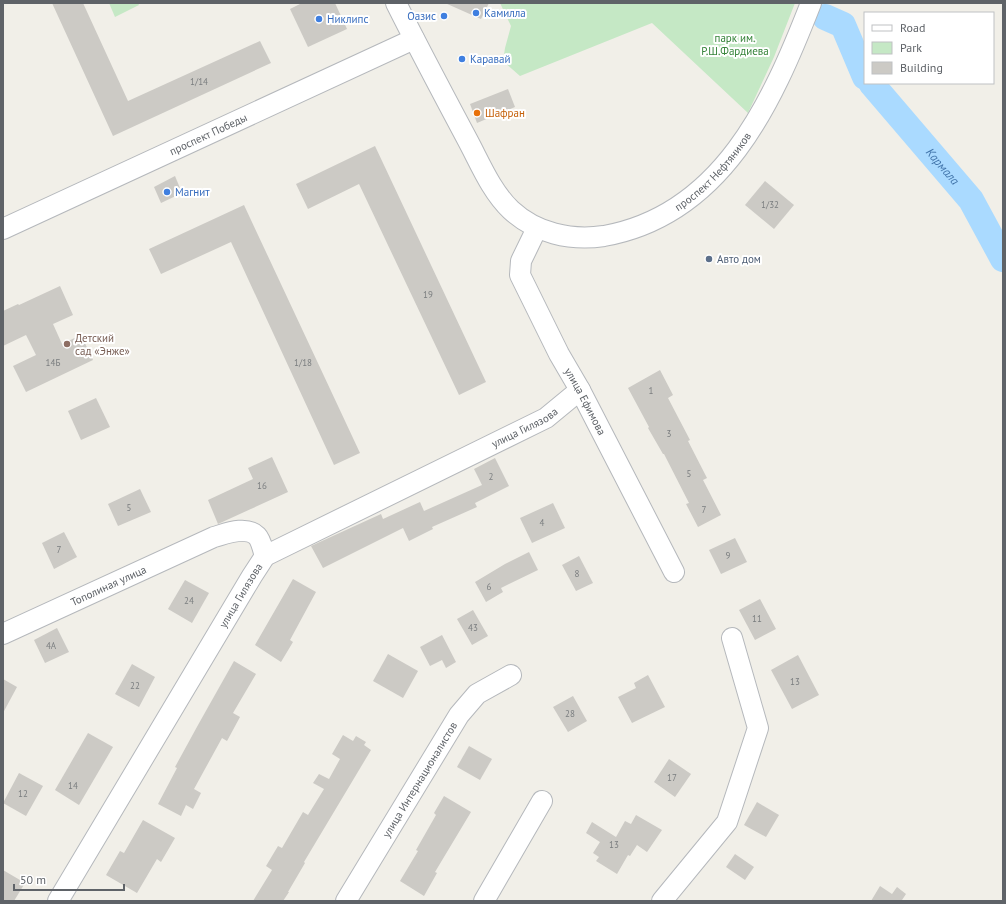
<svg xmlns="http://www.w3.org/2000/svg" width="1006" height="904" font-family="'PT Sans',sans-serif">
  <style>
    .green { fill: #c5e8c5 }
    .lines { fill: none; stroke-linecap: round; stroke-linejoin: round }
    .river { stroke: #aadaff; stroke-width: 26 }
    .building { fill: #cccac5 }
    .minor-casing { stroke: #b5b8bc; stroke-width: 22 }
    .minor { stroke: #fff; stroke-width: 20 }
    .shop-dot { fill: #3f7fe0; stroke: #fff; stroke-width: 1.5 }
    .food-dot { fill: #e8710a; stroke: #fff; stroke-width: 1.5 }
    .service-dot { fill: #5c6f8a; stroke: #fff; stroke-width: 1.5 }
    .education-dot { fill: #8d6e63; stroke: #fff; stroke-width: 1.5 }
    .labels { text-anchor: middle; stroke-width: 4; stroke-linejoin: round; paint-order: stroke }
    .number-label { font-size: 9px; fill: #7a7d7f }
    .shop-label { font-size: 11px; fill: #366cbe; stroke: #fff; text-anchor: start }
    .park-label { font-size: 11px; fill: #348238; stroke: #fff }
    .food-label { font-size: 11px; fill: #c56008; stroke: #fff; text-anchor: start }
    .street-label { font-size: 11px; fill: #5f6368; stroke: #fff }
    .service-label { font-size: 11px; fill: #4e5e75; stroke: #fff; text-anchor: start }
    .education-label { font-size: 11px; fill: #785e54; stroke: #fff; text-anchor: start }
    .water-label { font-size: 12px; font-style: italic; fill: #4174aa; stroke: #fff }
  </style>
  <rect width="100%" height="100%" fill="#f1efe8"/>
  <g class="green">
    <polygon points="109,3 138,3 139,5 115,17"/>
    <polygon points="500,3 795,3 774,57 748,113 652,23 520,76 503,61 505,48 511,26"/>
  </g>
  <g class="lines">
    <g class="river">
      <polyline points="825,17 843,25 865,77"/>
      <path id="s1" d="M871,83L971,200L1003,259"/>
    </g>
  </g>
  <g class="building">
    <polygon points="52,3 83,3 128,101 260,41 271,63 113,136"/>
    <polygon points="302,3 335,3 347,29 308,47 290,9"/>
    <polygon points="445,3 489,3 481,19"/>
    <polygon points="508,89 515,107 477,123 470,104"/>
    <polygon points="375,146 486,382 459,395 359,184 308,209 296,184"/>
    <polygon points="175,176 182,193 161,203 154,187"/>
    <polygon points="765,181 794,205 774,229 745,205"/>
    <polygon points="244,205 360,453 334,465 231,242 161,274 149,249"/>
    <polygon points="60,286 73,315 53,324 62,344 81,335 93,360 26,392 13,366 36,355 26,335 3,346 3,311 18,304 19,305"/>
    <polygon points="660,370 673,395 668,398 690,440 688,441 707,478 703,480 721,515 698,527 686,504 689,503 664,454 663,454 648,428 649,427 628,388"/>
    <polygon points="96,398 110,427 81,440 68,411"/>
    <polygon points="272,457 288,492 218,524 208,500 253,479 248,468"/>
    <polygon points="495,458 509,486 475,503 477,507 432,527 433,529 409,541 403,528 323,568 311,546 381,514 383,519 420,502 424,511 482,485 474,469"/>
    <polygon points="140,489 151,512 118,526 108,504"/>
    <polygon points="553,503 565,528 532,543 520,518"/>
    <polygon points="64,532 77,557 54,569 42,543"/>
    <polygon points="735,538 747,562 721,574 709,550"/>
    <polygon points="529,552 538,570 501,588 503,592 486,602 475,582 505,564"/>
    <polygon points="579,556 593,583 576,591 562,565"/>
    <polygon points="293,579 316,592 290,640 293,642 281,662 255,645"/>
    <polygon points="185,580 209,593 192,623 168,609"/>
    <polygon points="760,599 776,629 755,640 739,610"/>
    <polygon points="473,610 488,636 472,645 457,619"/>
    <polygon points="57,628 69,652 45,663 34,640"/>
    <polygon points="442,635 456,662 446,668 442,660 430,666 420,647"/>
    <polygon points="388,654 418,671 403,698 373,681"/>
    <polygon points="798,655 819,695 792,709 771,670"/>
    <polygon points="234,661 256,674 233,713 240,717 227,741 222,738 194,789 201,793 193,809 186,805 181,816 158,804 177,768 175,767 198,725"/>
    <polygon points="132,664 155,677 139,707 115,694"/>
    <polygon points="648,675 665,707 632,723 618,697 636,688 634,683"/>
    <polygon points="3,679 17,687 3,713"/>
    <polygon points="573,696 587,721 568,732 553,707"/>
    <polygon points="88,733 113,747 79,805 55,790"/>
    <polygon points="343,735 353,741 356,736 366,742 364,745 371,750 304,862 305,863 288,892 289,892 283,901 253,901 272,870 266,866 278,846 282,848 303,812 308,815 324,789 313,783 319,774 329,779 340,759 332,754"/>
    <polygon points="469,746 492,759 480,780 457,767"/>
    <polygon points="669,759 691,774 675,797 654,782"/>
    <polygon points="19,773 43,786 26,816 3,803"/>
    <polygon points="444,796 471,812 435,872 437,873 424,896 400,881 418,851 416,850 436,815 434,813"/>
    <polygon points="757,802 779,815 766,837 744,825"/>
    <polygon points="636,815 662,830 647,852 637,845 630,856 628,855 617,874 596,861 599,857 593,853 600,842 586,833 592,822 616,837 625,821 631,824"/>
    <polygon points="143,820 175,838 161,862 157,859 137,893 106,875 120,851 124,853"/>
    <polygon points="735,854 754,867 745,880 726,867"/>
    <polygon points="3,870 25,883 14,901 3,901"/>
    <polygon points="880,886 892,894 897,887 906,894 902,900 903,901 871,901"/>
  </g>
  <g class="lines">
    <g class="minor-casing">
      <g id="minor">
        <path id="s2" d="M396,3C419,49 443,94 467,139C480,163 491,191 511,210C536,233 570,241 604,236C722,215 772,103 811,3"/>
        <path id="s3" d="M537,228L521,261L520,275L559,354L580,390L674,572"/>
        <path id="s4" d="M3,229L414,39"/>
        <path id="s5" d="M3,634L214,537C225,534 246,525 257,536C261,540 263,550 265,556"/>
        <path id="s6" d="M58,901L252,576L265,556L546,418L580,390"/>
        <path id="s7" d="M346,901L459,715L477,694L511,675"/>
        <polyline points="484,901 542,801"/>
        <polyline points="662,901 727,822 758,728 732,638"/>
      </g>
    </g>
    <use href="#minor" class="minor"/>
  </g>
  <g class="shop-dot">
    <circle cx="476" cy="13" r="4"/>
    <circle cx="444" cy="16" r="4"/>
    <circle cx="319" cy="19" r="4"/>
    <circle cx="462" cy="59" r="4"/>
    <circle cx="167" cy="192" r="4"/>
  </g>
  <circle class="food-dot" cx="477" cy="113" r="4"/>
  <circle class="service-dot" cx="709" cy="259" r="4"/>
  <circle class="education-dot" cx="67" cy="344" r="4"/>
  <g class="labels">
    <g class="number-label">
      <text x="199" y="85">1/14</text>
      <text x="770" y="208">1/32</text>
      <text x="428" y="298">19</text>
      <text x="53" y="366">14Б</text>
      <text x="303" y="366">1/18</text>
      <text x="651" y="394">1</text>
      <text x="669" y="437">3</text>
      <text x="689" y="477">5</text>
      <text x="491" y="480">2</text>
      <text x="262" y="489">16</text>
      <text x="129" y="511">5</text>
      <text x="704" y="513">7</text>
      <text x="542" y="526">4</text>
      <text x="59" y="553">7</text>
      <text x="728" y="559">9</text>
      <text x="577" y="577">8</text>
      <text x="489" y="590">6</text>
      <text x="189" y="604">24</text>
      <text x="757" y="622">11</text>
      <text x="473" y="631">43</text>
      <text x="51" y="649">4А</text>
      <text x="795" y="685">13</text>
      <text x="135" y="689">22</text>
      <text x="570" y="717">28</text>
      <text x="672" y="781">17</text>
      <text x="73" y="789">14</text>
      <text x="23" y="797">12</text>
      <text x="614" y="848">13</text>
    </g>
    <g class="shop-label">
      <text x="484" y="17">Камилла</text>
      <text x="436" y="20" text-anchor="end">Оазис</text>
      <text x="327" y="23">Никлипс</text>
      <text x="470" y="63">Каравай</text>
      <text x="175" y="196">Магнит</text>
    </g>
    <g class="park-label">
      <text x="735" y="42">парк им.<tspan x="735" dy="13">Р.Ш.Фардиева</tspan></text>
    </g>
    <g class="food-label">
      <text x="485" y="117">Шафран</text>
    </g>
    <g class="street-label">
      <text dy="4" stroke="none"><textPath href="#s4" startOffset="226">проспект Победы</textPath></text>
      <text dy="4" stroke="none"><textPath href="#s2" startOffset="467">проспект Нефтяников</textPath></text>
      <text dy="4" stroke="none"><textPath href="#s3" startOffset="193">улица Ефимова</textPath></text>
      <text dy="4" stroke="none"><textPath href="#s6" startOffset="692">улица Гилязова</textPath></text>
      <text dy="4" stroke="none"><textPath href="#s5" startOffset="116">Тополиная улица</textPath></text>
      <text dy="4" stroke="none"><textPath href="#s6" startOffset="356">улица Гилязова</textPath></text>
      <text dy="4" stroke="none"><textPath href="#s7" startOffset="142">улица Интернационалистов</textPath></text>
    </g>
    <g class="service-label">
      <text x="717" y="263">Авто дом</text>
    </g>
    <g class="education-label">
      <text x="75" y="342">Детский<tspan x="75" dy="13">сад «Энже»</tspan></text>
    </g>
    <g class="water-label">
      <text dy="4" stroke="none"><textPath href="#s1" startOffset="110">Кармала</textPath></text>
    </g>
  </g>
  <rect width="1006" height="904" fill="none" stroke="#5f6368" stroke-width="8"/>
  <rect x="864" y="12" width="130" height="72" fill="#ffffff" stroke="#bfc1c3"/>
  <rect x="872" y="25" width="20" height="6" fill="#ffffff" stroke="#bfc1c3"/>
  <text x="900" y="32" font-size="12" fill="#5f6368">Road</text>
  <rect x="872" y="42" width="20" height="12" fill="#c5e8c5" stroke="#bfc1c3"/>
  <text x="900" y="52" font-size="12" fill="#5f6368">Park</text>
  <rect x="872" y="62" width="20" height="12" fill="#cccac5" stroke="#bfc1c3"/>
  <text x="900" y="72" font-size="12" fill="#5f6368">Building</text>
  <path d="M14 884v6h110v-6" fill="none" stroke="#5f6368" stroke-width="2"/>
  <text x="20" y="884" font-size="12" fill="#5f6368" stroke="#ffffff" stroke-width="3" paint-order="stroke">50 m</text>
</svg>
